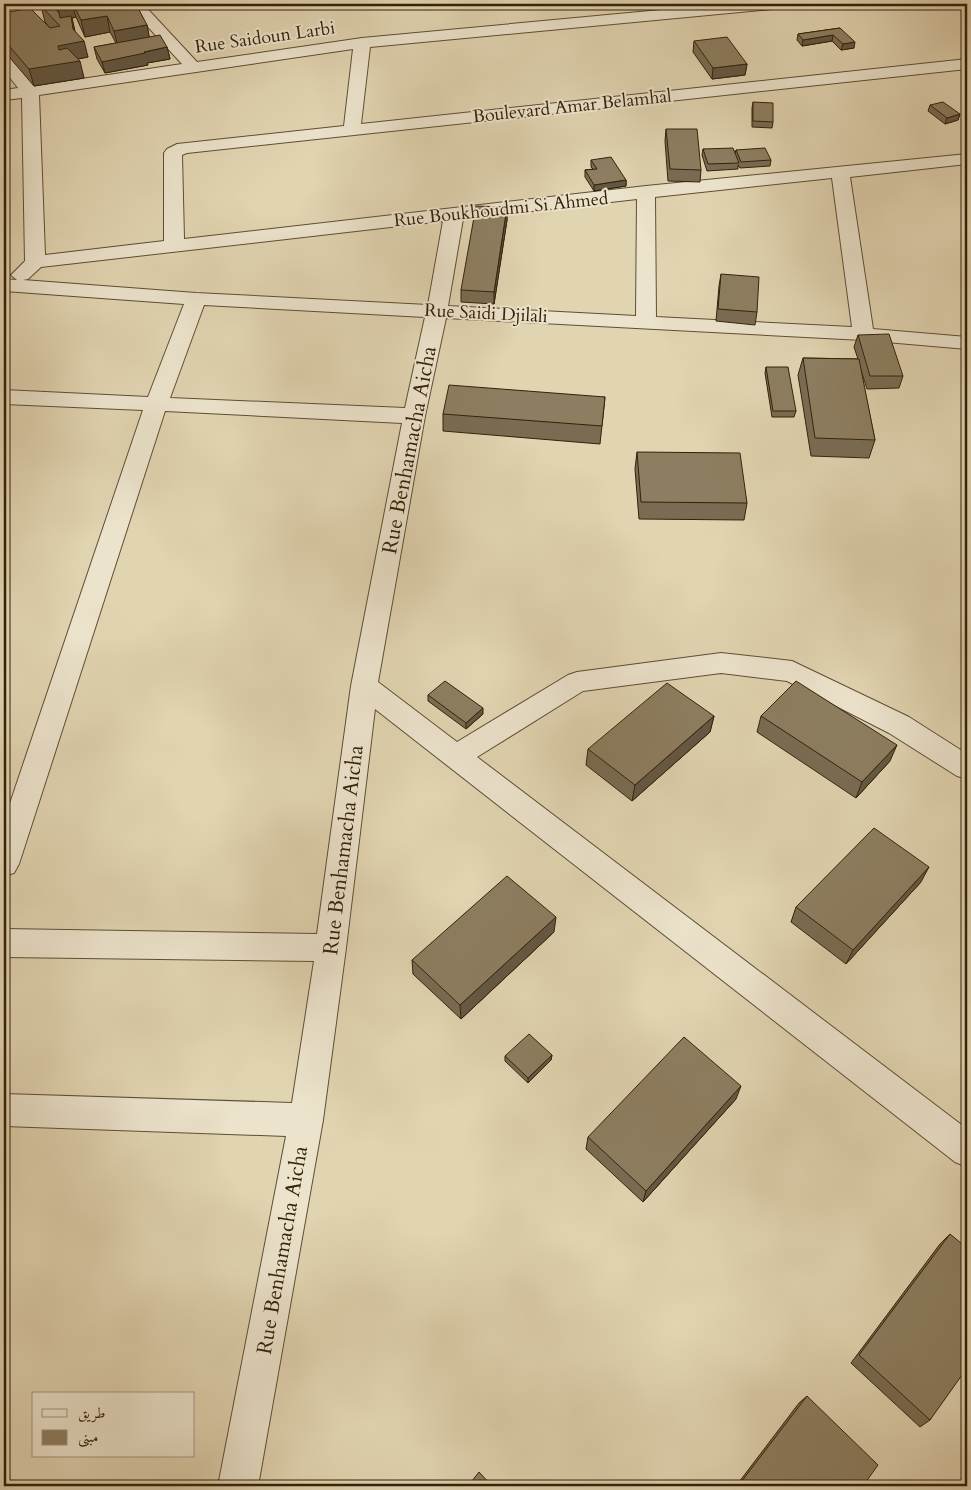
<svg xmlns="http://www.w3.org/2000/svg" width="971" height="1490" font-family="Cardo,Amiri,serif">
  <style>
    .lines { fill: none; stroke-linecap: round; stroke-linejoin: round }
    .street-casing { stroke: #5e4e34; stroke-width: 2 }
    .street { fill: #ece3cc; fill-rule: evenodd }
    .wall { fill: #796c53; stroke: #33210a }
    .shaded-wall { fill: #635844; stroke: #33210a }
    .building { fill: #8d7e61; stroke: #33210a }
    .labels { text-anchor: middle; stroke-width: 4; stroke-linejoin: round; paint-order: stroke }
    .far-street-label { font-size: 18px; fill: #33210a; stroke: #ece3cc }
    .street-label { font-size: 21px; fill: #33210a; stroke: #ece3cc }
  </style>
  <rect width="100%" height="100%" fill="#e1d4b1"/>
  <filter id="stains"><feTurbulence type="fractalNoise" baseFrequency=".004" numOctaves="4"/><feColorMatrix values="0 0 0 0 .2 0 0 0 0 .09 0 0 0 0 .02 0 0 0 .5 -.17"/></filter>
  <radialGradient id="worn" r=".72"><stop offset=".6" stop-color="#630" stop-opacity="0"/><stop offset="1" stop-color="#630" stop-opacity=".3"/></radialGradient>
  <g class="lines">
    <g class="street-casing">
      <path id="street" d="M127,4H143L197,62L362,38L725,4H780L777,7L772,9L370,47L361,124L967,59V69L187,153L182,155L184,239L646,186L967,154V164L850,177L873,329L967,337V349L863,340L446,318L425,416L378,682L457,742L568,675L577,672L721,653L792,661L909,717L967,754V779L957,776L889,733L787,681L721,673L583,691L477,757L967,1129V1167L955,1162L375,709L346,948L323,1120L258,1486H218L286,1136L4,1126V1094L292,1103L314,961L4,957V929L317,934L351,686L402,423L165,411L19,864L14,873L4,876V821L143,410L4,404V390L148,397L184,304L4,291V279L17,280L11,275L25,261L22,98L4,100V90L18,88L4,70V54L10,56L34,86L182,64ZM353,49L344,126L177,144L167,149L164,153V241L45,255L39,95ZM832,178L852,327L656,317L655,197ZM637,199L636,316L448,306L463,219ZM443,221L428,305L196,293L23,280L28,279L41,267ZM204,305L425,317L405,408L170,398Z"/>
    </g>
    <use href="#street" class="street"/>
  </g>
  <g class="wall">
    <polygon points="56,4 127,4 147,25 149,37 167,47 170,59 147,63 148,65 105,73 97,59 94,47 116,43 110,32 85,37 76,17 72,18 75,31 88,57 78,59 84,78 34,86 4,51 4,13 50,28 45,22 41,6 57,10"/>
    <polygon points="840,28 854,48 841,50 832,41 802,46 797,40 798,34"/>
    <polygon points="694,41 747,64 745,75 712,79 693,52"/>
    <polygon points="753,102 773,122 772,128 752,127 752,108"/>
    <polygon points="930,105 960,114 958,120 945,124 928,111"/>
    <polygon points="666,129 701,170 700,182 668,181 665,141"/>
    <polygon points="703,149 735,153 736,150 771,160 770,166 740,168 738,165 738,169 707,171 702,155"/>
    <polygon points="591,160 626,180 626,186 594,191 585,177 585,170 593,169 591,167"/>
    <polygon points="507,207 507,220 494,304 461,302 461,290"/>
    <polygon points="721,274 757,312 755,325 716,321 719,286"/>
    <polygon points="858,335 903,376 899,388 867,389 860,367 875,440 869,458 811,456 798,375 803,358 858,359 854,347"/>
    <polygon points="766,367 796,411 794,417 772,417 765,373"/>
    <polygon points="605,397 600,444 443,431 443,414"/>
    <polygon points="637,452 747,503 744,520 639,519 635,469"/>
    <polygon points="428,695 483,714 466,729 428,701"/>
    <polygon points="714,716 710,732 632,801 586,765 588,749"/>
    <polygon points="761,716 890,761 856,798 757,732"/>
    <polygon points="967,868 967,881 962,878"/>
    <polygon points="921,882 846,964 791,922 796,907"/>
    <polygon points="554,932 461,1019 413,974 412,960"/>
    <polygon points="552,1055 551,1060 528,1083 505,1061 505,1056"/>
    <polygon points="736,1099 643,1202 586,1149 588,1137"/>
    <polygon points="950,1234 930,1420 920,1427 851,1363 940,1244"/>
    <polygon points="807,1396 863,1486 736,1486 799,1403"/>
  </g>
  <g class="shaded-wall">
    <polygon points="57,4 72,4 76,17 72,18 75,33 84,41 88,57 62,62 80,61 84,78 34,86 29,69 58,46 64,34"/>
    <polygon points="107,16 110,32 85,37 81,20"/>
    <polygon points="147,25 150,41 118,47 114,31"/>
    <polygon points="833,35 832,41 802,46 803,40"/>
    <polygon points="855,42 854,48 841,50 843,44"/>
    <polygon points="167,47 170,59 147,63 148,65 105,73 102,62"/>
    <polygon points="747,64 745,75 712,79 713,68"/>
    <polygon points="960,114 958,120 945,124 947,118"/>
    <polygon points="626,180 626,186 594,191 594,185"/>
    <polygon points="507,207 507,220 494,304 494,292"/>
    <polygon points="483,708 483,714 466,729 466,723"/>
    <polygon points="714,716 710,732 632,801 635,785"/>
    <polygon points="897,745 890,761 856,798 862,782"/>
    <polygon points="929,867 921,882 846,964 853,950"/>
    <polygon points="556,917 554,932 461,1019 460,1005"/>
    <polygon points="552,1055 551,1060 528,1083 528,1078"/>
    <polygon points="741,1086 736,1099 643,1202 646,1191"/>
  </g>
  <g class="building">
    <polygon points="49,4 51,4 59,13 60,18 71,16 73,29 84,41 58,46 59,50 67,48 80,61 29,69 4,40 4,13 30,8 50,28 60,26 41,6"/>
    <polygon points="73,4 127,4 128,5 136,4 147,25 114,31 107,16 81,20"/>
    <polygon points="840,28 855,42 843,44 833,35 803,40 798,34"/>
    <polygon points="160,35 167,47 144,52 145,53 102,62 94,47"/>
    <polygon points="727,37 747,64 713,68 694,41"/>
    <polygon points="753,102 773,103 773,122 753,121"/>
    <polygon points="943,102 960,114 947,118 930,105"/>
    <polygon points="666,129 697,129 701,170 670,169"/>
    <polygon points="733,148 739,163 708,164 703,149"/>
    <polygon points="765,148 771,160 741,162 736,150"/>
    <polygon points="611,157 626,180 594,185 585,170 597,169 591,160"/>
    <polygon points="476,206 507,207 494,292 461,290"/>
    <polygon points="721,274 759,277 757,312 718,309"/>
    <polygon points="889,334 903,376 870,376 858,335"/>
    <polygon points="803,358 859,359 875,440 815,438"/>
    <polygon points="766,367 788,367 796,411 773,411"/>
    <polygon points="449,385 605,397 602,426 443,414"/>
    <polygon points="637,452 740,453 747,503 641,502"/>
    <polygon points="445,681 483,708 466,723 428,695"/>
    <polygon points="796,681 897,745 862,782 761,716"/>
    <polygon points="667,683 714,716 635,785 588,749"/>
    <polygon points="874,828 929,867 853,950 796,907"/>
    <polygon points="507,876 556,917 460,1005 412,960"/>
    <polygon points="529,1034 552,1055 528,1078 505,1056"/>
    <polygon points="684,1037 741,1086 646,1191 588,1137"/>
    <polygon points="950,1234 967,1248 967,1368 930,1420 859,1355"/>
    <polygon points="807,1396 878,1465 863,1486 738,1486"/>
    <polygon points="479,1472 492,1486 468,1486"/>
  </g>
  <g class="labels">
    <g class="far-street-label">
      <text transform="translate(265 37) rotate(-8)" y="6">Rue Saidoun Larbi</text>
      <text transform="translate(572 106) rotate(-6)" y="6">Boulevard Amar Belamhal</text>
      <text transform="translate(501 209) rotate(-6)" y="6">Rue Boukhoudmi Si Ahmed</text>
      <text transform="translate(486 313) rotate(3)" y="6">Rue Saidi Djilali</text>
    </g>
    <g class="street-label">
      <text transform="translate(409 450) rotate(-79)" y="7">Rue Benhamacha Aicha</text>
      <text transform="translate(343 850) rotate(-83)" y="7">Rue Benhamacha Aicha</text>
      <text transform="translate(282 1250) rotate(-80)" y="7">Rue Benhamacha Aicha</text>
    </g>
  </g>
  <rect width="971" height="1490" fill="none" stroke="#e1d4b1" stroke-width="20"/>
  <rect x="5" y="5" width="961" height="1480" fill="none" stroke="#33210a" stroke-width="2.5"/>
  <rect x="10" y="10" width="951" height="1470" fill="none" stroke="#33210a"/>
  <rect x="32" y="1392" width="162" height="65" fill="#ece3cc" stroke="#a2957e"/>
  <rect x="42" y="1409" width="25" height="8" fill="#ece3cc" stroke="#a2957e"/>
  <text x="78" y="1418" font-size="15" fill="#33210a">طريق</text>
  <rect x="42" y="1430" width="25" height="15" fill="#8d7e61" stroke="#a2957e"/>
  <text x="78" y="1442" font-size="15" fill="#33210a">مبنى</text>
  <rect width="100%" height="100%" filter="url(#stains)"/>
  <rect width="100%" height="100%" fill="url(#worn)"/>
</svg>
